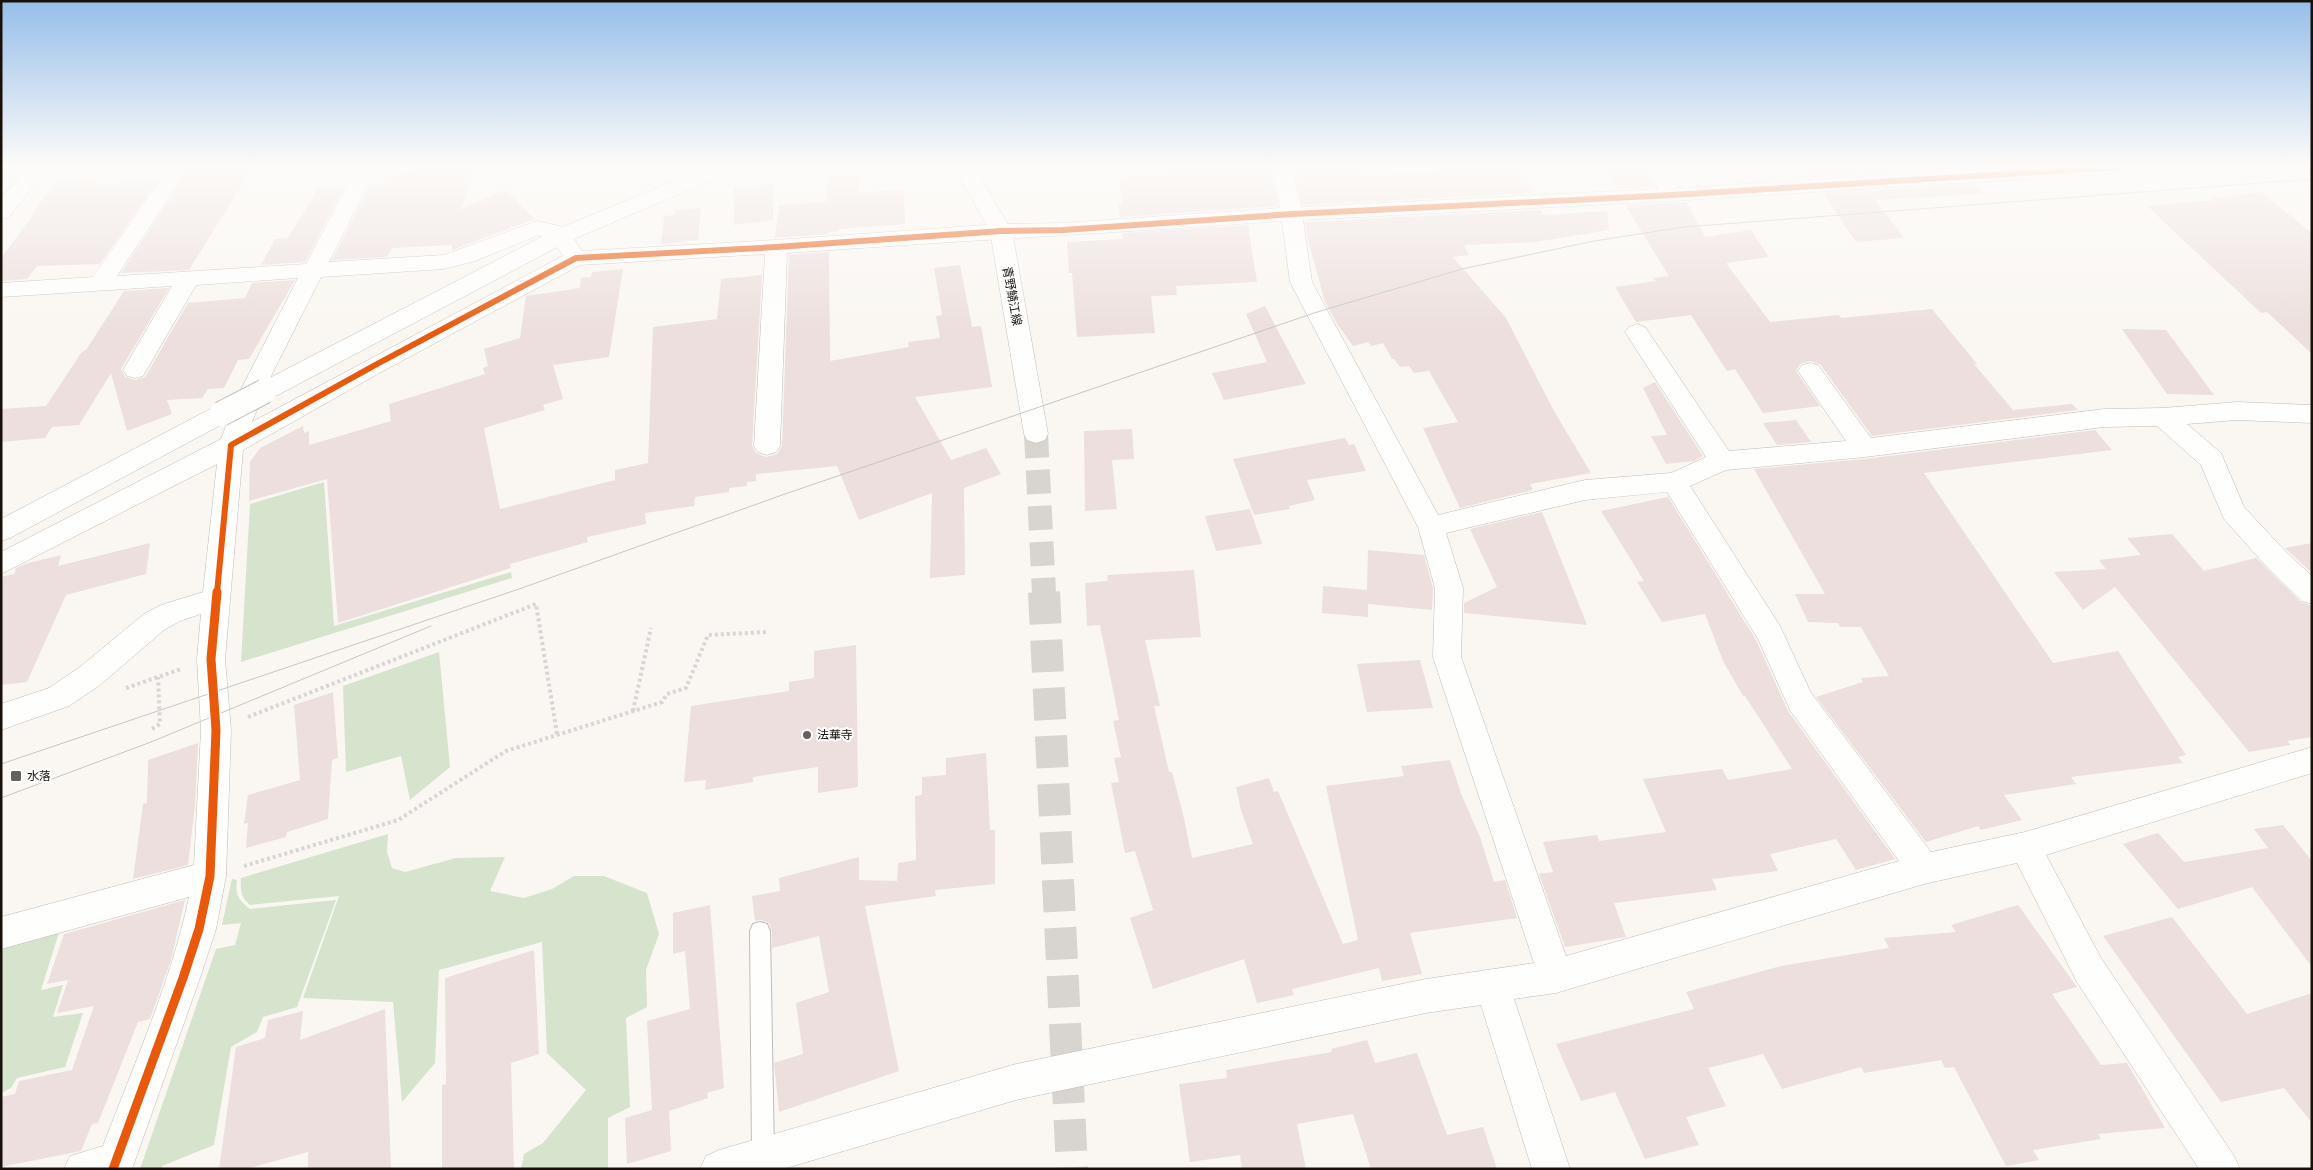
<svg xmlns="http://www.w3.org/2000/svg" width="2313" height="1170" font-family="Raleway,'Noto Sans JP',sans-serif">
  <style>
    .green { fill: #d6e3cd }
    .building { fill: #ecdfdd }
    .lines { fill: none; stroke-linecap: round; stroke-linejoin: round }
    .secondary-tunnel-far1 { stroke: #d8d4cf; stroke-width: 24; stroke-dasharray: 24 12; stroke-linecap: butt }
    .secondary-tunnel { stroke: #d8d4cf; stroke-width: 32; stroke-dasharray: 32 16; stroke-linecap: butt }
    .service-casing { stroke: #c0bcb6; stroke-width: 2 }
    .minor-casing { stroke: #c0bcb6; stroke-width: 1 }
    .tertiary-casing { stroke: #c0bcb6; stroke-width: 1 }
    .secondary-casing { stroke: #c0bcb6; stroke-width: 1 }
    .path { stroke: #d7d6d4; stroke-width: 4; stroke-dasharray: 3 3; stroke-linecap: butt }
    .service { fill: #fefefd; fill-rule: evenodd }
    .minor { fill: #fefefd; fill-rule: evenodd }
    .tertiary { fill: #fefefd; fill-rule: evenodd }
    .secondary { fill: #fefefd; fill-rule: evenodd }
    .tram { stroke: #c5c5c3; stroke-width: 1 }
    .tertiary-bridge-casing { stroke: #c0bcb6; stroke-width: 26; stroke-linecap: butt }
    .tertiary-bridge { stroke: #fefefd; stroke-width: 24 }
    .cycleway-far1-casing { stroke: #fff; stroke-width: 9 }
    .cycleway-casing { stroke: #fff; stroke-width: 12 }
    .cycleway-far1 { stroke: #e8590c; stroke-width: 6 }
    .cycleway { stroke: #e8590c; stroke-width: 9 }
    .poi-dot { fill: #66625b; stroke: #fff; stroke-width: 2 }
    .labels { text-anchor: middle; stroke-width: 4; stroke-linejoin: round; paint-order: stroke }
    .street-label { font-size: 12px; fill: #17110a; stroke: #fff }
    .poi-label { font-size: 12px; fill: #17110a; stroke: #fff; text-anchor: start }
  </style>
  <rect width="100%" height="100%" fill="#faf7f2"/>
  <g class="green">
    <polygon points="324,482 334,626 511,572 512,578 241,662 250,504"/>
    <polygon points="439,652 450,767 410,800 401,756 346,772 343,686"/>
    <path d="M388,834L387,852L392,868L405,872L456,858L505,857L490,891L524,898L552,889L574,876H604L647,893L659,934L646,970L647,1007L626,1018L630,1107L608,1118V1169H521L524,1154L543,1143L586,1090L547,1053L542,942L439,970L435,1063L402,1102L393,1002L303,998L339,896L250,905C241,897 240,891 241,878Z"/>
    <path d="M232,879L237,880C235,894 238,900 250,909L336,900L297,1007L263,1017L257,1032L231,1047L214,1145L162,1166V1169H140L216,949L235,945L241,923L222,925Z"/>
    <polygon points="61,926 41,990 63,985 53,1017 83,1013 65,1067 17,1078 11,1088 1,1093 1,942"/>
  </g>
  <g class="building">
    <polygon points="191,167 253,167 189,270 121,273"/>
    <polygon points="438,167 477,167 461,209 505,190 535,219 452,250 452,245 392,248 387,257 332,260 370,185 388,184 395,172 437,170"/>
    <polygon points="1171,167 1270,167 1278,206 1120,217 1118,204 1123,204 1119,177 1173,173"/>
    <polygon points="1294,167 1357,167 1359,175 1442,171 1440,167 1522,167 1534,193 1302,205"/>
    <polygon points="1605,167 1644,167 1655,187 1617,189"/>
    <polygon points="1806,167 1962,167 1963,168 1813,178"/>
    <polygon points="858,173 859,193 904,189 905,224 839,229 839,231 829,232 829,234 775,238 779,205 826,202 826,176"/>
    <polygon points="98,180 95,184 157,181 100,264 37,266 27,279 1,281 1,258 34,214 32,214 55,182"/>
    <polygon points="773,184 773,220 734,225 734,188"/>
    <polygon points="1975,184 1983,194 1875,200 1904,238 1856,242 1823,193"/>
    <polygon points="345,186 305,262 261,265 275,239 288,238 319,187"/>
    <polygon points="2261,192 2312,233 2312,354 2267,312 2261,313 2147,206 2214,200 2212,198"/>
    <polygon points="1686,202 1705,237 1751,230 1769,257 1726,263 1770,322 1839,315 1841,318 1932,309 1977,364 1974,364 2013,410 2072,404 2078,410 1872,436 1820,364 1810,361 1800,364 1796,371 1820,406 1763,413 1735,369 1727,371 1691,315 1636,322 1615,287 1656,281 1653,278 1669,276 1625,205"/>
    <polygon points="701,208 698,240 661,244 664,216 675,215 676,210"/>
    <polygon points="1541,210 1543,215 1607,211 1609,230 1535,242 1464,245 1469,255 1453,257 1506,318 1554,411 1591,473 1530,484 1533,490 1460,508 1423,428 1458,422 1429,371 1414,373 1409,366 1400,367 1394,359 1392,359 1383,343 1371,346 1368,342 1353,346 1338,325 1325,302 1308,240 1305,222"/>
    <polygon points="1248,225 1257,282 1176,286 1177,295 1151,296 1155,333 1077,337 1072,273 1069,273 1067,242 1123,239 1122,233"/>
    <polygon points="829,252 830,361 909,347 908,342 940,338 936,316 942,315 934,268 960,265 972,327 981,326 992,387 915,397 951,460 986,448 1001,474 964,488 965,575 930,578 932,493 859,520 837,466 756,474 756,481 747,482 747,486 729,488 729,492 695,497 694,506 645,513 646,524 587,537 588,542 510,564 511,568 338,623 327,479 249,501 250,462 260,448 303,426 304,433 309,431 309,445 391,421 389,404 485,374 483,368 488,366 484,349 520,338 526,296 580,288 581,278 591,277 592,272 623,269 609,357 553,365 563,399 543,405 545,410 484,428 500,509 615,480 615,470 648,463 653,327 717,319 721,279 762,275 752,446 756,453 766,457 777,454 782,446 789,255"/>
    <polygon points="295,280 249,359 238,360 224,388 208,389 202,398 167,400 172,414 127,431 111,373 79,425 52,427 45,438 1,442 1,409 46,406 81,353 86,350 124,291 169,288 121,369 125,377 135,380 145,377 188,303 245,298 252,283"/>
    <polygon points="1265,306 1306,384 1224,400 1212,373 1267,362 1246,314"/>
    <polygon points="2122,329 2166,330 2214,395 2167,394"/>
    <polygon points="1655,382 1703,456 1694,461 1666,464 1651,436 1667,435 1643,388"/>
    <polygon points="1796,420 1811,442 1777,445 1763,423"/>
    <polygon points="1132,429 1134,459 1112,460 1117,509 1085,511 1084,431"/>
    <polygon points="2095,430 2112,450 1924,473 2053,663 2118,651 2186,755 2178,757 2183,763 2071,777 2076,784 2004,795 2022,820 1981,830 1978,826 1926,842 1816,697 1863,682 1861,678 1889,676 1861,627 1840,627 1838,623 1808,622 1795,594 1825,594 1754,469 1865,459"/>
    <polygon points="1345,438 1349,445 1354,444 1366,471 1307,480 1315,500 1289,506 1290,509 1254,515 1233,459"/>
    <polygon points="1668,497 1756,640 1788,711 1895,859 1856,870 1836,839 1770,854 1778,871 1712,879 1717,890 1614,903 1626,937 1565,947 1539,874 1553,872 1543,842 1597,835 1599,841 1666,832 1643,779 1722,769 1728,780 1792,769 1745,696 1743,696 1723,661 1705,614 1662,622 1637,582 1644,581 1601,511"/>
    <polygon points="1250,509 1262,544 1216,551 1205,516"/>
    <polygon points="1542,512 1587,625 1464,613 1464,603 1497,587 1470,529"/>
    <polygon points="2172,534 2204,571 2256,558 2301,602 2312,606 2312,737 2287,741 2291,745 2249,752 2115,587 2083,610 2054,572 2106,569 2099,560 2141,555 2127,538"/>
    <polygon points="150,543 146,574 66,595 27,682 1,685 1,577 14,574 16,568 25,564 61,555 58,566"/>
    <polygon points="2312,543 2312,573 2285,548"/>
    <polygon points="1368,550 1424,555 1433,588 1432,610 1368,604 1368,617 1322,613 1323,586 1367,590"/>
    <polygon points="1194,570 1201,637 1145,640 1160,706 1154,706 1169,772 1172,772 1183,814 1192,858 1253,844 1241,810 1236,787 1269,778 1274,792 1278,791 1343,944 1358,940 1326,786 1404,776 1401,766 1450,760 1462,796 1480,837 1494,882 1505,880 1517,918 1410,933 1422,974 1382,981 1379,968 1292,989 1294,995 1257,1003 1244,959 1153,989 1130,918 1153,910 1135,851 1125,853 1111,783 1119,782 1114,758 1121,757 1113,721 1119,720 1100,625 1087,626 1085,583 1108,581 1107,575"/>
    <polygon points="856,645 858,787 818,793 818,767 753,777 753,782 705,790 706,780 684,782 691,706 789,691 789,682 814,678 814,651"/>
    <polygon points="1420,660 1433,708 1367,712 1357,664"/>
    <polygon points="333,692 338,758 332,760 328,819 287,832 286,837 246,848 248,823 244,824 248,795 300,780 294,705"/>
    <polygon points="198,743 195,806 188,865 133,879 143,804 147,803 148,760"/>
    <polygon points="986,753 990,830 995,830 995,884 935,890 936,896 865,906 899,1071 779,1112 774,1063 803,1054 796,1003 829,992 819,936 772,948 772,931 769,923 761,920 755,921 752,896 780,891 779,878 859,857 859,880 897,881 898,863 916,860 915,796 922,795 922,777 946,775 946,758"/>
    <polygon points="2283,825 2312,861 2312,967 2252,887 2178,909 2123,844 2158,833 2184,862 2268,848 2254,829"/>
    <polygon points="185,900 171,960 150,1019 138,1022 98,1123 92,1124 81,1151 1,1167 1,1097 15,1094 19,1081 72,1070 94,1006 57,1013 68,980 47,984 64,934"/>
    <polygon points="710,905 724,1088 707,1093 708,1098 669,1111 671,1151 627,1164 625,1118 652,1110 647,1021 690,1009 685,951 673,954 673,913"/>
    <polygon points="2018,905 2077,987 2052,994 2101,1065 2127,1063 2165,1128 2098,1134 2101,1139 2033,1150 2039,1160 2006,1166 1954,1067 1945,1068 1941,1060 1864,1073 1861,1067 1782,1089 1763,1054 1708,1068 1726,1106 1686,1117 1699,1145 1645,1159 1615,1092 1581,1101 1556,1044 1694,1009 1686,992 1781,966 1889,948 1884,938 1956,932 1951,925"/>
    <polygon points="2172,917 2247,1014 2312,993 2312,1123 2284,1088 2221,1102 2103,936"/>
    <polygon points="534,950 539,1054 511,1063 514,1169 442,1169 442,1085 446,1084 445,978"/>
    <polygon points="385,1009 391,1169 308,1169 308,1152 246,1169 219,1169 236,1047 265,1038 268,1020 303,1011 300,1040"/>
    <polygon points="1367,1040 1375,1063 1417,1053 1447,1135 1483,1127 1497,1169 1371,1169 1353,1114 1297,1124 1306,1169 1242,1169 1240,1155 1190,1162 1179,1084 1227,1078 1226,1070 1332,1052 1331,1049"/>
  </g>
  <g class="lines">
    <polyline class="secondary-tunnel-far1" points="1036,434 1044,593"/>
    <polyline class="secondary-tunnel" points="1044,592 1072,1169"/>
    <g class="service-casing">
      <polygon id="service" points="760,922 767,924 770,931 774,1154 771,1162 763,1165 755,1162 752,1154 750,931 753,924"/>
    </g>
    <g class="minor-casing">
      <g id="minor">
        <polygon points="27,167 48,167 8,218 1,219 1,199"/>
        <path d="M169,167H189L117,276L306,264L357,167H377L329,262L444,255L537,221L559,226L569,231L582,251L776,240L1001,224L1063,223L1280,208L1272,167H1292L1301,207L1658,189L1646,167H1666L1679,188L2016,167H2129L2126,171L2119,173L1672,201L1303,220L1312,282L1438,515L1585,480L1671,473L1706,457L1625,332L1629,327L1637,324L1645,327L1729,451L1846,441L1798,371L1802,365L1810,363L1818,365L1871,438L2104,409L2163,408L2237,402L2312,405V423L2237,420L2187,424L2221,453L2244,507L2286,552L2312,576V604L2302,601L2266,566L2224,519L2201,465L2157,426L2104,427L1865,457L1726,470L1690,486L1780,626L1811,693L1931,852L2025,832L2312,747V773L2046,855L2101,958L2234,1156L2240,1169H2199L2077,982L2017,863L1924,884L1556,993L1514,999L1570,1169H1532L1481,1005L1426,1013L1016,1100L783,1169H700L706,1156L719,1150L1016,1064L1426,979L1534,963L1433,657L1435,588L1418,527L1290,282L1282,221C1117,233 952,241 787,253L780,446L776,452L767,455L758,452L754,446L765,254L580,265L385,370L243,450L225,659L231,730L226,876L216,929L200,978L132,1169H64L70,1156L103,1146C134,1064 171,982 189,897L1,949V917L194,865L201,730L197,659L201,614L180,621L164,630L100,685L69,706L1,730V704L49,688L80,667L144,614L161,605L203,592L217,464L1,574V552L221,439L237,397L298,278L196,285L143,376L135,378L127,376L123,370L172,286L1,297V283L93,277ZM539,235L553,241L563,256L252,422L273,372L321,277L444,269L475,261ZM1667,492L1758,639L1790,710L1899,861L1566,956L1461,657L1463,588L1446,533L1585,500Z"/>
      </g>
    </g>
    <g class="tertiary-casing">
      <g id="tertiary">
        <polygon points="708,167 736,167 733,171 569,241 274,397 265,399 256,397 253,391 256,385 553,231"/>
        <polygon points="221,405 230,408 233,414 230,420 10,538 1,541 1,519 212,408"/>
      </g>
    </g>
    <g class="secondary-casing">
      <polygon id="secondary" points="954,167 974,167 1012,231 1048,434 1045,440 1036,443 1027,440 1024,434 990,231"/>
    </g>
    <g class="path">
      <polyline points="126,688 181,669"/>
      <polyline points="633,711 651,628"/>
      <polyline points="248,717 536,604 557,734"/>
      <polyline points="152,729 160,724 158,677"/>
      <polyline points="244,866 398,820 506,751 662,702 667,694 686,688 708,635 767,632"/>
    </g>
    <use href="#service" class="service"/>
    <use href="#minor" class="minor"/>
    <use href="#tertiary" class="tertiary"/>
    <use href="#secondary" class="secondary"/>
    <g class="tram">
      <polyline points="1,764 519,589 785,494 1317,312 1462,269 1594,241 1684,227 2312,179"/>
      <polyline points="1,798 151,742 431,626"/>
    </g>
    <g class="tertiary-bridge-casing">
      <polyline id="tertiary-bridge" points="221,414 265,391"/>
    </g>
    <use href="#tertiary-bridge" class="tertiary-bridge"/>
    <g class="cycleway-far1-casing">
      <polyline id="cycleway-far1" points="217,593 231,445 377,364 576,258 776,247 1001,231 1063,230 1293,214 1672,195 2119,167"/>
    </g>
    <g class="cycleway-casing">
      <polyline id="cycleway" points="113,1169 183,978 199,929 210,876 216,730 211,659 217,592"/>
    </g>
    <use href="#cycleway-far1" class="cycleway-far1"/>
    <use href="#cycleway" class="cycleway"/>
  </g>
  <linearGradient id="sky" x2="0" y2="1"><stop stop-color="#96bee9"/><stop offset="0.5" stop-color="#fdfbf9"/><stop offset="1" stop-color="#fdfbf9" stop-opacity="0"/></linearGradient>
  <rect width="2313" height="331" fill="url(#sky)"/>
  <g class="poi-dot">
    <circle cx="807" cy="735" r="5"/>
    <rect x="10" y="770" width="12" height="12" rx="2.5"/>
  </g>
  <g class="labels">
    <g class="street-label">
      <text transform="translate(1012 296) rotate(80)" y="4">青野鯖江線</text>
    </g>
    <g class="poi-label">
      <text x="817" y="739">法華寺</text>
      <text x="27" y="780">水落</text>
    </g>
  </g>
  <rect width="2313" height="1170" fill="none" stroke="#17110a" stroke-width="5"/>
</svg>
